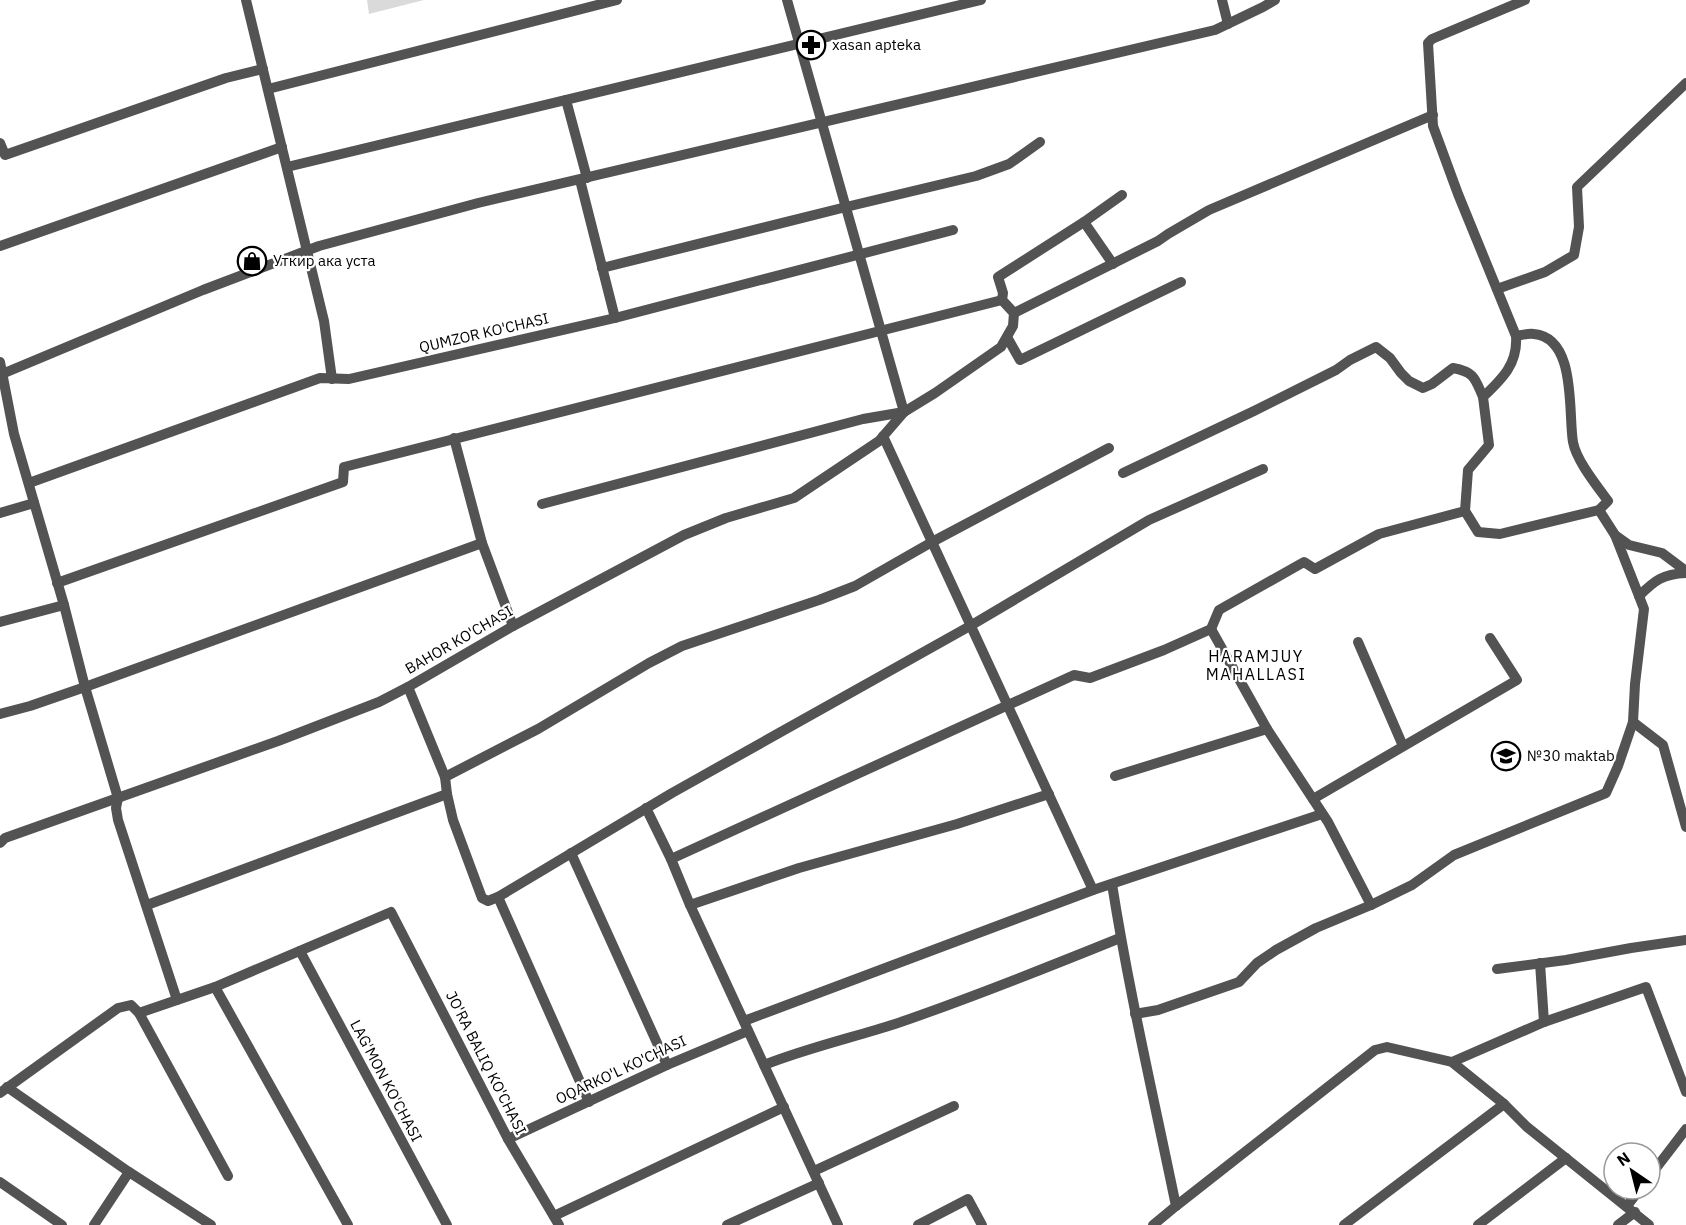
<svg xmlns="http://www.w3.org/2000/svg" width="1686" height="1225" font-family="'IBM Plex Sans',sans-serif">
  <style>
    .green { fill: #dadada }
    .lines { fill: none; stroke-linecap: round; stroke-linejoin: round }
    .minor { stroke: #535353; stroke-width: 10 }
    .labels { text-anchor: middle; stroke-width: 4.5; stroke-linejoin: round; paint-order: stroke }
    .poi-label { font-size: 15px; fill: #000; stroke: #fff; text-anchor: start }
    .street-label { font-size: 15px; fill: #000; stroke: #fff }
    .neighbourhood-label { font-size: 16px; letter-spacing: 1.5px; fill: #000; stroke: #fff }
  </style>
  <rect width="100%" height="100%" fill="#fff"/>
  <polygon class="green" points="367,0 424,0 369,14"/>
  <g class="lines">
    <g class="minor">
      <polyline points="246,0 324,321 332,379"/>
      <polyline points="787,0 904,412"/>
      <polyline points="1222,0 1228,24"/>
      <polyline points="268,89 617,0"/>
      <polyline points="566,100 587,178"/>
      <polyline points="0,143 5,155 226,78 263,69"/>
      <polyline points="287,167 981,0"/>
      <polyline points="580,180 615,318"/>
      <polyline points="1084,222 1113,264"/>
      <polyline points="0,246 282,147"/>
      <polyline points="602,268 846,207 976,176 1009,164 1040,142"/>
      <polyline points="1497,289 1545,272 1574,255 1579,227 1577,187 1686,83"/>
      <polyline points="1014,313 1158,241 1168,234 1209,210 1433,115"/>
      <path d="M1516,336C1522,335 1528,333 1534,334C1577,338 1568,413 1573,442C1576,460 1597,486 1608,501L1599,510L1500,534L1478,532L1465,511L1468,470L1489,445L1483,397C1502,379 1518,364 1516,336L1458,194L1433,126L1428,43L1432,39L1525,0"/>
      <polyline points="1007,337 1020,360 1181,282"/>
      <polyline points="0,362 14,434 64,605 85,687 118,798 116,808 118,820 177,1000"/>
      <polyline points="2,374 203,290 319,246 478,203 1215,30 1263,7 1275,0"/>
      <polyline points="883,436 1093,890"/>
      <polyline points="454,438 482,543 513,626"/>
      <path d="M1123,473L1254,411L1336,370L1350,360L1376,347L1390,358L1401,373L1409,381L1423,388L1432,384L1453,368C1475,372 1475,379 1483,397"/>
      <polyline points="29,483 320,378 349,379 615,318 953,230"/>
      <polyline points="542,504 863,419 904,412 935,393 1001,347 1013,326 1014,313 1002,300 1003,293 998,277 1084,222 1122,195"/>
      <polyline points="1599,510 1615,535 1629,545 1662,553 1686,571"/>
      <polyline points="0,513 34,503"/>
      <path d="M1615,535L1639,596C1655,580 1663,574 1686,573"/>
      <polyline points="57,583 343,482 344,467 1002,300"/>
      <polyline points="0,622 64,605"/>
      <polyline points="1211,629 1267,729 1328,822 1371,905"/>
      <polyline points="1358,642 1403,746"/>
      <polyline points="408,687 445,777 447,794 453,820 482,898 488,901 498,897 672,793 970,626 1149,520 1263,469"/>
      <polyline points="0,714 30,706 85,687 482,543"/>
      <polyline points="1633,722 1663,745 1686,827"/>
      <polyline points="1115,776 1267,729"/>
      <polyline points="445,777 538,729 649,663 682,646 819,600 855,586 932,542 1109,448"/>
      <polyline points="1313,799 1517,680 1490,638"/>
      <polyline points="646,808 671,859 690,905 838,1225"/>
      <polyline points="0,843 5,838 278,741 379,702 408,687 513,626 684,535 726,518 794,498 879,441 904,412"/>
      <polyline points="571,853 667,1065"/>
      <polyline points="671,859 1074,675 1090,678 1164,650 1211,629 1219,610 1304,562 1315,569 1379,534 1465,511"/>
      <path d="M1112,884C1129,992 1154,1099 1176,1206L1153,1225"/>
      <polyline points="498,897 589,1102"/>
      <polyline points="147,905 447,794"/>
      <polyline points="690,905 799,868 957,824 1049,794"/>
      <polyline points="300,951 447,1225"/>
      <polyline points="1540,963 1544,1022"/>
      <polyline points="1497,969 1566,960 1631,948 1686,940"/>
      <polyline points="215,987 348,1225"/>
      <polyline points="139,1013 215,987 391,912 508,1139 559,1225"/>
      <polyline points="1135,1014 1158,1010 1239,982 1257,963 1276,950 1316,928 1371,905 1412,885 1454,855 1606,793 1618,766 1633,722 1635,684 1644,609 1639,596"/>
      <polyline points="744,1021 1093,890 1322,814"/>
      <polyline points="1452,1062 1544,1022 1646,987 1686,1092"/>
      <path d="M764,1065C807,1048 851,1038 895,1024C971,998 1046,968 1120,938"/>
      <polyline points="7,1087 129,1172"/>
      <polyline points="0,1093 118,1008 131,1005 139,1013 228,1176"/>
      <polyline points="508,1139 667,1065 748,1031"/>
      <polyline points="814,1171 954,1106"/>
      <polyline points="1650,1176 1686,1129"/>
      <polyline points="0,1182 62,1225"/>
      <polyline points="1176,1206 1375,1050 1387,1047 1452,1062 1504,1104 1527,1127 1649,1225"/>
      <polyline points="1627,1206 1640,1189"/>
      <polyline points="554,1216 784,1107"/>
      <polyline points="94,1225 129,1172 211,1225"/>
      <polyline points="727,1225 819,1183"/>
      <polyline points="918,1225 968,1199 982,1225"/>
      <polyline points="1344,1225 1504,1104"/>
      <polyline points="1478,1225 1566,1158"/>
      <polyline points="1618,1225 1635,1212"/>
    </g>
  </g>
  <defs>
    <g id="pharmacy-ring" transform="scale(1.5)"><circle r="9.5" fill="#fff" stroke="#000" stroke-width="1.5"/><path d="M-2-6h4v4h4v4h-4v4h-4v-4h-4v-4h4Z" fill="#000"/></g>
    <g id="shop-ring" transform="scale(1.5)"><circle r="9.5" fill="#fff" stroke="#000" stroke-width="1.5"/><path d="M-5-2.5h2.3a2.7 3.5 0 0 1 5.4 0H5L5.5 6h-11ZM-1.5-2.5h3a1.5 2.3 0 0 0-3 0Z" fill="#000"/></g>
    <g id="school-ring" transform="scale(1.5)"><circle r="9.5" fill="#fff" stroke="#000" stroke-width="1.5"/><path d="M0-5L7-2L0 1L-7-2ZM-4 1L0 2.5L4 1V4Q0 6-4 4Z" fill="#000"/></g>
  </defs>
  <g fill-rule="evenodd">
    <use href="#pharmacy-ring" x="811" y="45"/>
    <use href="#shop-ring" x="252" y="261"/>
    <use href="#school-ring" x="1506" y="756"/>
  </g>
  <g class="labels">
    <g class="poi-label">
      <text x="832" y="50">xasan apteka</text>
      <text x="273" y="266">Уткир ака уста</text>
      <text x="1527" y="761">№30 maktab</text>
    </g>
    <g class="street-label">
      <text transform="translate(484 333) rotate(-13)" y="5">QUMZOR KO'CHASI</text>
      <text transform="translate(459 640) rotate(-30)" y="5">BAHOR KO'CHASI</text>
      <text transform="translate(486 1063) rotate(63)" y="5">JO'RA BALIQ KO'CHASI</text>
      <text transform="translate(621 1070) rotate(-25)" y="5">OQARKO'L KO'CHASI</text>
      <text transform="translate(386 1081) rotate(62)" y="5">LAG'MON KO'CHASI</text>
    </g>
    <g class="neighbourhood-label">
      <text x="1256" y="662">HARAMJUY<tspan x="1256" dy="18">MAHALLASI</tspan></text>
    </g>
  </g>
  <g transform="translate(1632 1171) rotate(325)"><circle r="28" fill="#ffffff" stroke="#999999" stroke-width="1.5"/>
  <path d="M0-4.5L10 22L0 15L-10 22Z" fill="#000000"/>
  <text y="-9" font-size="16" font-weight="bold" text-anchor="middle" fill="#000000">N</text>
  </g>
</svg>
